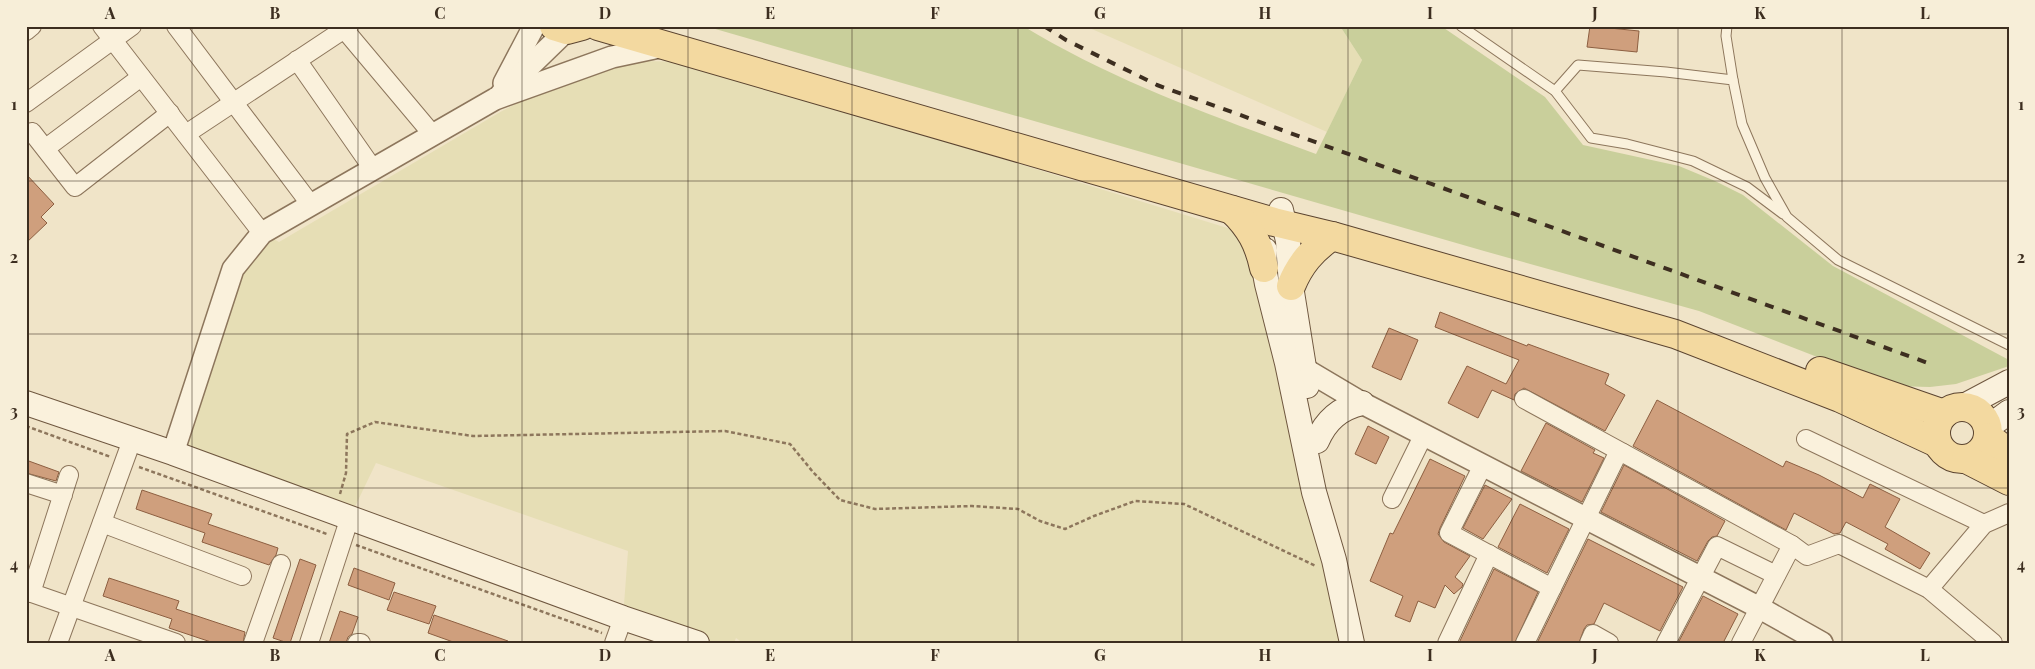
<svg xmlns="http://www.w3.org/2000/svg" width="2035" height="669" font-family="'Playfair Display',serif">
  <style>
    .farmland { fill: #e6deb5 }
    .green { fill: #c9cf9b }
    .building { fill: #cf9f7d; stroke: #8d5f41 }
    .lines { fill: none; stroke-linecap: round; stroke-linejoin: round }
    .service-casing { stroke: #8d765c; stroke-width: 11 }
    .minor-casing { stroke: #8d765c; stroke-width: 20 }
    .tertiary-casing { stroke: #8d765c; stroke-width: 24 }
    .secondary-casing { stroke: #6f573f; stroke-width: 26 }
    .primary-casing { stroke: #5b4430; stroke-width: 30 }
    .path { stroke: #8d765c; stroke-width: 2.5; stroke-dasharray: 4 2.5; stroke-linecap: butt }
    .service { stroke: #faf1dc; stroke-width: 9 }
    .minor { stroke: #faf1dc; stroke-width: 18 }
    .tertiary { stroke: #faf1dc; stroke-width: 21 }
    .secondary { stroke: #faf1dc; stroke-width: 24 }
    .primary { stroke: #f3d9a0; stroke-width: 28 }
    .rail { stroke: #3d2e20; stroke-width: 4; stroke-dasharray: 9 9; stroke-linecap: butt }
    .grid { fill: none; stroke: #3d2e20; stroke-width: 1; stroke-opacity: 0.55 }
    .neatline { fill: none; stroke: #3d2e20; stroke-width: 2 }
    .grid-label { font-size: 16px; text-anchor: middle; font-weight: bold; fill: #3d2e20 }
  </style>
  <rect width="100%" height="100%" fill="#f0e4c8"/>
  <g class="farmland">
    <polygon points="1085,26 1340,26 1362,60 1327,132"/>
    <polygon points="644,61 687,62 1247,234 1352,643 743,643 736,638 734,643 697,643 623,618 628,551 376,463 350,517 173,453 233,269 262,233 279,242 502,111 550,87 600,67"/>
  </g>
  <path class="green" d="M705,26H1023C1115,82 1216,117 1316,154L1362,60L1340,26H1441L1545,97L1583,145L1679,166L1715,181L1743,195L1833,266L2009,360V366L1956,384L1930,387L1892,386L1699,311L1484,251Z"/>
  <g class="building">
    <polygon points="1590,26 1639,31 1637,52 1587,47"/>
    <polygon points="26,174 54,204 41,217 47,223 26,243"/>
    <polygon points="1440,312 1527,346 1528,344 1609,374 1605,384 1625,395 1605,431 1524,388 1515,394 1514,400 1492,390 1478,418 1448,403 1467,366 1506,384 1519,360 1435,327"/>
    <polygon points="1389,328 1418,340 1401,380 1372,367"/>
    <polygon points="1657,400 1783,467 1786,461 1819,475 1863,498 1870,484 1900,499 1885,527 1930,553 1920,569 1885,549 1888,544 1846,522 1840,533 1834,534 1794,513 1786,530 1633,446"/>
    <polygon points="1546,423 1595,450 1593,453 1604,458 1582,502 1521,471"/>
    <polygon points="1368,426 1389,437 1376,464 1355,454"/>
    <polygon points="1430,459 1465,476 1440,528 1438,534 1444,542 1470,556 1455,577 1463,584 1462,587 1454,594 1445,585 1435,608 1418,601 1410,622 1395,616 1403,596 1370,581 1390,533 1393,534"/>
    <polygon points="26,460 59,472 56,481 26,473"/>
    <polygon points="1624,465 1725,521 1717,536 1712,537 1708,541 1697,561 1601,512"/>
    <polygon points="1485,485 1512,499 1483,539 1463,528"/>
    <polygon points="142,490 212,514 208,524 278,548 276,555 269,565 202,542 205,533 136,509"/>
    <polygon points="1520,504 1569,529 1547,573 1498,547"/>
    <polygon points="1588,539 1683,587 1660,631 1604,603 1594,624 1587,625 1584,629 1579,643 1537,643"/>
    <polygon points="300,559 316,565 290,643 288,643 273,638"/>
    <polygon points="354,568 395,583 389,600 348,585"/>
    <polygon points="1494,569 1538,592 1515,643 1459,643"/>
    <polygon points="109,578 179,601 176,609 245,632 243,643 214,643 169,628 172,619 103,596"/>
    <polygon points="394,592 436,606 429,624 387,610"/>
    <polygon points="1703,596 1738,614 1723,643 1678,643"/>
    <polygon points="340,611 358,617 352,634 348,637 346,643 329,643"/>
    <polygon points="434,615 508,641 508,643 456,643 428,633"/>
  </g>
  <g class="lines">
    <g class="service-casing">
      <g id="service">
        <polyline points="1461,26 1555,91 1591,138 1627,144 1693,161 1747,187 1783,214"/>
        <polyline points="1727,26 1726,36 1733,80"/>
        <polyline points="1555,91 1578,65 1666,72 1733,80 1742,124 1765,178 1787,217 1838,260 2009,345"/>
      </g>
    </g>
    <g class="minor-casing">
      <g id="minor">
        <polyline points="102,26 262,233"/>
        <polyline points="176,26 311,205"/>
        <polyline points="344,29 433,135"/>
        <polyline points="26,31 32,26"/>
        <polyline points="297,60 373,169"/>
        <polyline points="26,103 132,26"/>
        <polyline points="32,132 75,187 170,113"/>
        <polyline points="186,134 349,26"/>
        <polyline points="46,148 141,77"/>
        <polyline points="1524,399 1792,545 1807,556 1839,544 1929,589 1993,643"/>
        <polyline points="1806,439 1984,524"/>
        <polyline points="1483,465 1449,533 1552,588"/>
        <polyline points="26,483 63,495"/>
        <polyline points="1392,499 1424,434"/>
        <polyline points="102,523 242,576"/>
        <polyline points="1929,589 1984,524 2009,513"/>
        <polyline points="26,591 176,643"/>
        <polyline points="31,593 69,475"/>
        <polyline points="58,643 132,440"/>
        <polyline points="253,643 281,564"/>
        <polyline points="309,643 350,517"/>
        <polyline points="357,643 361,643"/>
        <polyline points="614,643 623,618"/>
        <polyline points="1447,643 1489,554"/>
        <polyline points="1525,643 1616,457 1619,454 1623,453"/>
        <polyline points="1589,643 1593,634 1609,643"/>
        <polyline points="1666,643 1717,546 1776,575"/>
        <polyline points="1741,643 1792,545"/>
      </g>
    </g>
    <g class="tertiary-casing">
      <g id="tertiary">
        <polyline points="504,83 534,26"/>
        <polyline points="501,94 567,30"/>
        <polyline points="1291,364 1303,368 1362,403 1760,608 1822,643"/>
        <polyline points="173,453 233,269 262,233 495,99 612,57 664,46"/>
      </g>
    </g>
    <g class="secondary-casing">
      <g id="secondary">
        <polyline points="1281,210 1288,241 1291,286 1307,386"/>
        <polyline points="1265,250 1264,268 1267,284 1287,363 1314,492 1334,560 1352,643"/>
        <polyline points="26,403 173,453 623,618 697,643"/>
        <polyline points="1962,407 2009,382"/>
        <polyline points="1987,428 2009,412"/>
        <path d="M1317,441C1326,420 1340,408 1362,403"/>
      </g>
    </g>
    <g class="primary-casing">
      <g id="primary">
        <polyline points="554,26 567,30 582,26"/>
        <polyline points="598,26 1274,222 1332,236 1675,334 1840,398 1937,443"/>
        <path d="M1232,210C1250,227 1259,244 1264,268"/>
        <path d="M1291,286C1300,264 1312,250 1332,236"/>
        <polyline points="1820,371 1944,414"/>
        <circle cx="1962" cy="433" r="26"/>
        <polyline points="1988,437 2009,453"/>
        <polyline points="1966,459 2009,481"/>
      </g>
    </g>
    <g class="path">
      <polyline points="26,426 111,457"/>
      <polyline points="139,467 327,534"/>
      <polyline points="340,494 346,473 347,434 375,422 473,436 725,431 790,444 813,472 840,500 875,509 972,506 1018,509 1040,521 1065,529 1094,516 1135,501 1184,504 1316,566"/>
      <polyline points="356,545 602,633"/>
    </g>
    <use href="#service" class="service"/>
    <use href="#minor" class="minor"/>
    <use href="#tertiary" class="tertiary"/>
    <use href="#secondary" class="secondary"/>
    <use href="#primary" class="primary"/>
    <polyline class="rail" points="1044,26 1066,40 1157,85 1928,363"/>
  </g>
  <path class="grid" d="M192,26V643M358,26V643M522,26V643M688,26V643M852,26V643M1018,26V643M1182,26V643M1348,26V643M1512,26V643M1678,26V643M1842,26V643M26,181H2009M26,334H2009M26,488H2009"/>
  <rect width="2035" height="669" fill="none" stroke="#f7eed8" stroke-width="55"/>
  <rect x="28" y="28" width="1980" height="614" class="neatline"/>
  <g class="grid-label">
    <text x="110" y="19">A</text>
    <text x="275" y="19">B</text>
    <text x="440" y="19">C</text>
    <text x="605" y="19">D</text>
    <text x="770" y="19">E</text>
    <text x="935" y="19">F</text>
    <text x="1100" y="19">G</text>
    <text x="1265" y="19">H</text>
    <text x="1430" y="19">I</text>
    <text x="1595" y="19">J</text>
    <text x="1760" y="19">K</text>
    <text x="1925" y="19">L</text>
    <text x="14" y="110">1</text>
    <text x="2021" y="110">1</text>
    <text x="14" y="263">2</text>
    <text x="2021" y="263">2</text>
    <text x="14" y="417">3</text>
    <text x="2021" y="417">3</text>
    <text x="14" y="570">4</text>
    <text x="2021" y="570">4</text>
    <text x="110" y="661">A</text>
    <text x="275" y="661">B</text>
    <text x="440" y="661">C</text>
    <text x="605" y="661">D</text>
    <text x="770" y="661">E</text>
    <text x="935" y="661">F</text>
    <text x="1100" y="661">G</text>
    <text x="1265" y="661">H</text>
    <text x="1430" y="661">I</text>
    <text x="1595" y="661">J</text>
    <text x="1760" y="661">K</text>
    <text x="1925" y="661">L</text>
  </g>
</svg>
